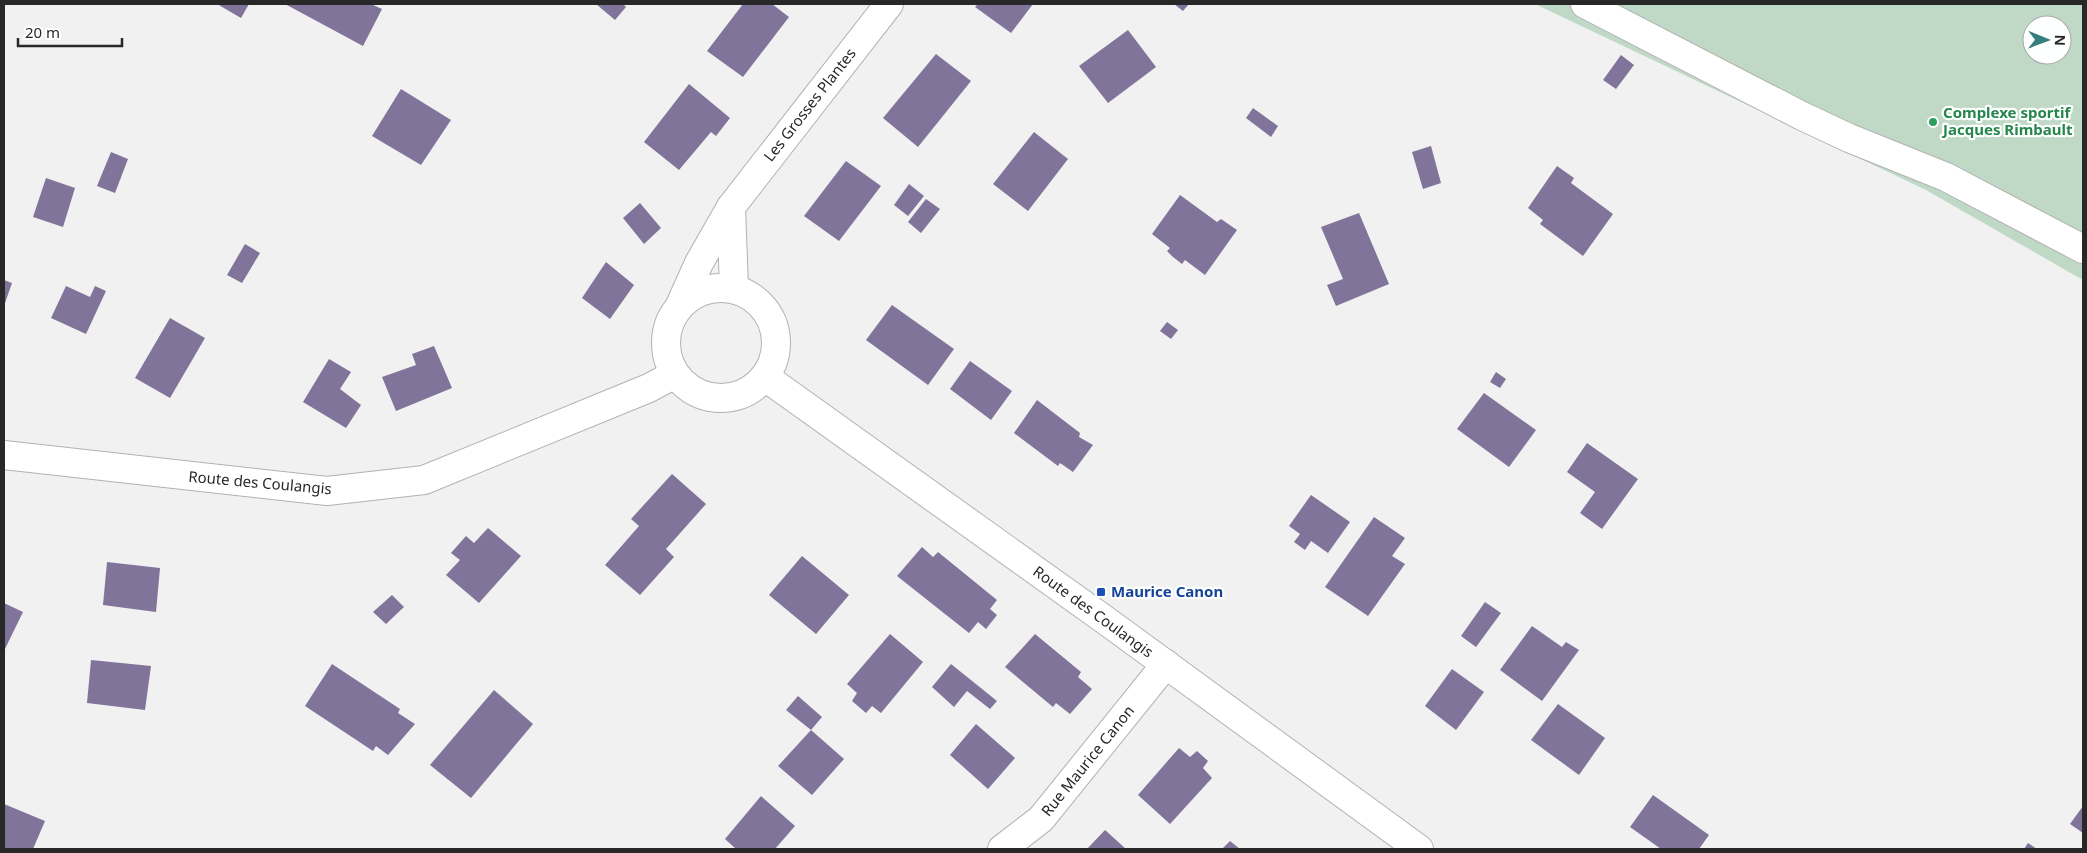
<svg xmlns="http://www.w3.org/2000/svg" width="2087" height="853" font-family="'Noto Sans',sans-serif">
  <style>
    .green { fill: #c0d9c6; fill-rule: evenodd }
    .building { fill: #81749a }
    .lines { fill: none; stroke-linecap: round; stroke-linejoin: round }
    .minor-casing { stroke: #b2b2b3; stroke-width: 30 }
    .minor { stroke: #fff; stroke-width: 28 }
    .leisure-dot { fill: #2e9e5b; stroke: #feffff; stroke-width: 2 }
    .transit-dot { fill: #1a4fb4; stroke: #feffff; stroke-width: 2 }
    .labels { text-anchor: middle; stroke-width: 4.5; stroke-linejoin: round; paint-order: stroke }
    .street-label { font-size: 15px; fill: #282828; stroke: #feffff }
    .leisure-label { font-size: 15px; font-weight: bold; fill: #27864d; stroke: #feffff; text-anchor: start }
    .transit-label { font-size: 15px; font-weight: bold; fill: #164399; stroke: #feffff; text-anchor: start }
  </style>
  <rect width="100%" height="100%" fill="#f1f1f2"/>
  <path class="green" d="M1535,4H2083V280L1926,190ZM2032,25H2062V55H2032Z"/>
  <g class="building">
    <polygon points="217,4 249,4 241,18"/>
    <polygon points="285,4 371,4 382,9 363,46"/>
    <polygon points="596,4 623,4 626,7 615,20"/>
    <polygon points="743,4 772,4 789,17 743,77 707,51"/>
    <polygon points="978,4 1033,4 1011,33 975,7"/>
    <polygon points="1174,4 1189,4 1183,11"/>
    <polygon points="1128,30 1156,67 1108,103 1079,66"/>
    <polygon points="936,54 971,81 918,147 883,118"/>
    <polygon points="1621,55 1634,65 1616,89 1603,80"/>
    <polygon points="689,84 730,118 716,136 711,132 679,170 644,142"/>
    <polygon points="401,89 451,120 421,165 372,136"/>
    <polygon points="1253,108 1278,126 1271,137 1246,118"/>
    <polygon points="1034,132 1068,159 1028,211 993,184"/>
    <polygon points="1431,146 1441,183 1423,189 1412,152"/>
    <polygon points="111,152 128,159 115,193 97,186"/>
    <polygon points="846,161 881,186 839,241 804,216"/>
    <polygon points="1557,166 1574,178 1571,183 1613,214 1583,256 1540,224 1543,220 1528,208"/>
    <polygon points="46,178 75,188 63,227 33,217"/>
    <polygon points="909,184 924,196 908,216 894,205"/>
    <polygon points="1180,195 1217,222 1221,219 1237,230 1205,275 1185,260 1182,264 1173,257 1167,251 1170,248 1152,234"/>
    <polygon points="926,199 940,209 921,233 908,222"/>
    <polygon points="640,203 661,228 644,244 623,218"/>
    <polygon points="1359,213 1389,284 1336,306 1327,285 1343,279 1321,227"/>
    <polygon points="245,244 260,253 242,283 227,275"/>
    <polygon points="606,262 634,285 610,319 582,298"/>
    <polygon points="4,280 12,283 4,306"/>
    <polygon points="66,286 90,297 95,286 106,291 86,334 51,318"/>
    <polygon points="892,305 954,349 928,385 866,340"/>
    <polygon points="170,318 205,338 170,398 135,378"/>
    <polygon points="1167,322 1178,330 1171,339 1160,331"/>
    <polygon points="434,346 452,388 396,411 382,377 416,365 412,354"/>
    <polygon points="329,359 351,372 340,389 361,405 346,428 303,402"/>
    <polygon points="970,361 1012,391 991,420 950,389"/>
    <polygon points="1496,372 1506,379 1500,388 1490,382"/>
    <polygon points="1484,393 1536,430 1509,467 1457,429"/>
    <polygon points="1037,400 1080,433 1079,437 1093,445 1073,472 1060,463 1058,466 1014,433"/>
    <polygon points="1587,443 1638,479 1602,529 1580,513 1595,492 1567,472"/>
    <polygon points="672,474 706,504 666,549 674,557 640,595 605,565 639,526 631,519"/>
    <polygon points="1311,495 1350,522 1328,553 1311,541 1305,550 1294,542 1300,534 1289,526"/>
    <polygon points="1374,517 1405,538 1392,556 1405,564 1368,616 1325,587"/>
    <polygon points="488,528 521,556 479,603 446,575 460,560 451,553 466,536 474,543"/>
    <polygon points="922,547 933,557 938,552 997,600 990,609 997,615 986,629 978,622 969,633 897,576"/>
    <polygon points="802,556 849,595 816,634 769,595"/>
    <polygon points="107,562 160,568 156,612 103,605"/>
    <polygon points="392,595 404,607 386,624 373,612"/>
    <polygon points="1485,602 1501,613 1476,647 1461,636"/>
    <polygon points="4,603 23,612 4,651"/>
    <polygon points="1532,626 1562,647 1566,642 1579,650 1542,701 1500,670"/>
    <polygon points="890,634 923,662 881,713 872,706 866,713 852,701 857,693 847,684"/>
    <polygon points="1035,634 1081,672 1078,677 1092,689 1070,714 1056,703 1053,707 1005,667"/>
    <polygon points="91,660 151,666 145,710 87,703"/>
    <polygon points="332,664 400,709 398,713 415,724 388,755 376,746 373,751 305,706"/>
    <polygon points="951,664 997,701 990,709 967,691 954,707 932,687"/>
    <polygon points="1452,669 1484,692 1456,730 1425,706"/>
    <polygon points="494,690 533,724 471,798 430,765"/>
    <polygon points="798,696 822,717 811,730 844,759 812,795 778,766 811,730 786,710"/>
    <polygon points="1558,704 1605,738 1579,775 1531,740"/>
    <polygon points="976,724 1015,758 988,789 950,755"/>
    <polygon points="1179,748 1190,757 1197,751 1208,761 1203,768 1212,778 1170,824 1138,795"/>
    <polygon points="1653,795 1709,835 1699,849 1661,849 1630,827"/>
    <polygon points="761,796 795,826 775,849 736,849 725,839"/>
    <polygon points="4,804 45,821 33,849 4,849"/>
    <polygon points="2083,806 2083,833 2070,824"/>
    <polygon points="1105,830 1126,849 1087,849"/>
    <polygon points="1230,841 1240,849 1222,849"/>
    <polygon points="2028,843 2037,849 2024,849"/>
  </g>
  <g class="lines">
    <g class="minor-casing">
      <g id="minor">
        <polyline points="1585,4 1802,116 1849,138 1946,177 2083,249"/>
        <polyline points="731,207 734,288"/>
        <circle cx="721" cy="343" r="55"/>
        <polyline points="681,303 699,263 731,207 889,4"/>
        <polyline points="765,377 1105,620 1419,849"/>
        <polyline points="4,455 327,491 424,480 649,388 675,374"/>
        <polyline points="1002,849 1041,819 1166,664"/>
      </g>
    </g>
    <use href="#minor" class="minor"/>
  </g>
  <circle class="leisure-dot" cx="1933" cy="122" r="5"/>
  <rect class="transit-dot" x="1096" y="587" width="10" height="10" rx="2.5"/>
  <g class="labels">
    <g class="street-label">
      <text transform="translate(810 105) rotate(-52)" y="5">Les Grosses Plantes</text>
      <text transform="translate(260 483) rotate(5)" y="5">Route des Coulangis</text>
      <text transform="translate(1093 612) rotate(36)" y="5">Route des Coulangis</text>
      <text transform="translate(1088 761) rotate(-51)" y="5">Rue Maurice Canon</text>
    </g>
    <g class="leisure-label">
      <text x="1943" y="118">Complexe sportif<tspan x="1943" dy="17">Jacques Rimbault</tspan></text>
    </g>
    <g class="transit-label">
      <text x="1111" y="597">Maurice Canon</text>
    </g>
  </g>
  <rect width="2087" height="853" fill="none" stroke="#282828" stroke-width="10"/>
  <g transform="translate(2047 40) rotate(91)"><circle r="24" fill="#feffff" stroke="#a8a9a9"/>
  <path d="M0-4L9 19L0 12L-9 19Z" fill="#367f7f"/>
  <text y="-8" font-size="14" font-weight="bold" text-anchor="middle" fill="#282828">N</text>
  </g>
  <path d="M18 38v8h104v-8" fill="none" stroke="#282828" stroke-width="2.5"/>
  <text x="25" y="38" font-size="15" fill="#282828" stroke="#feffff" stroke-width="4" paint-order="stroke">20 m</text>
</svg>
